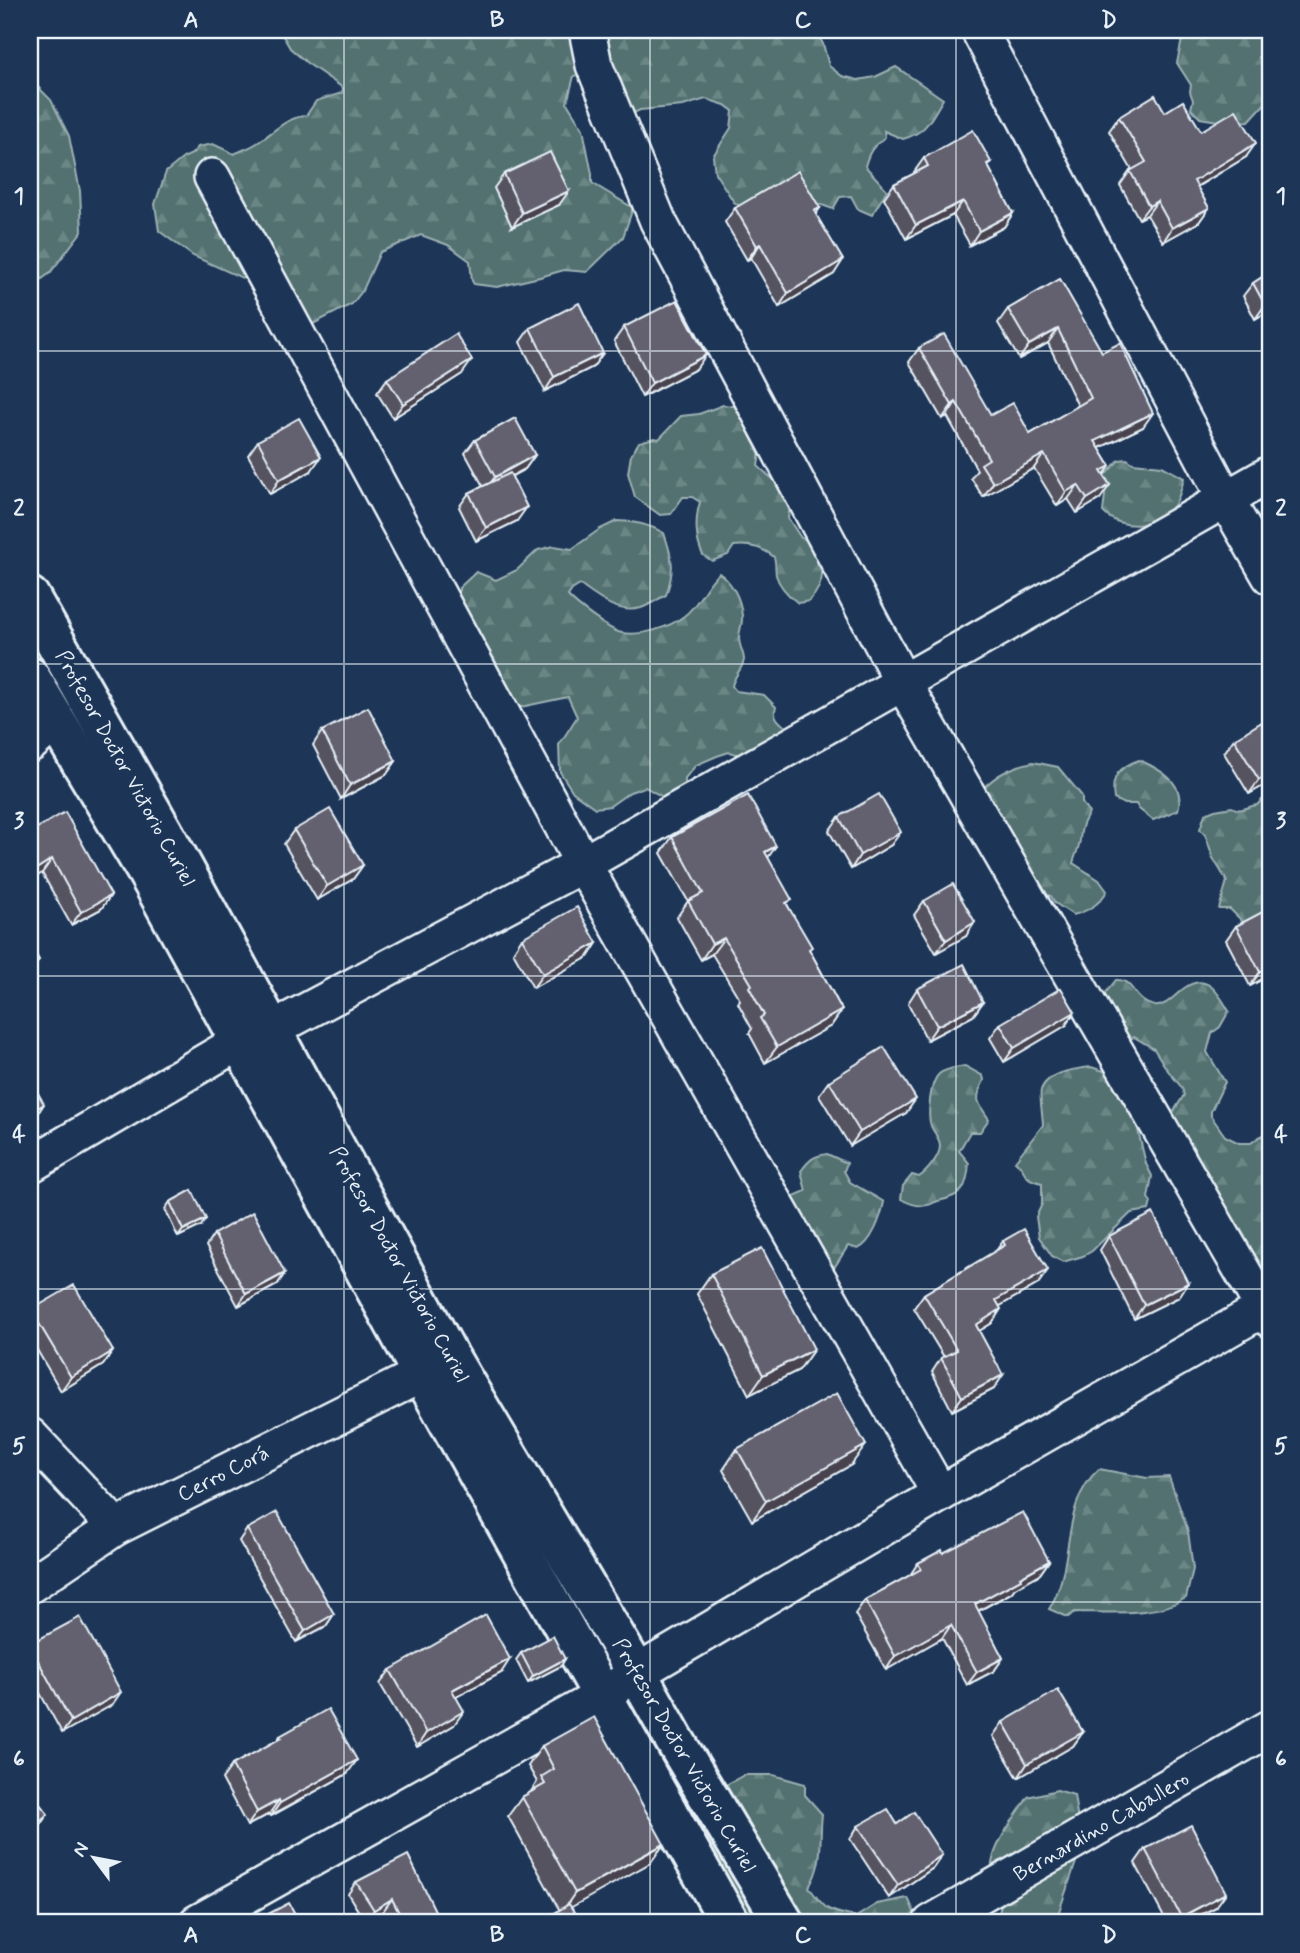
<svg xmlns="http://www.w3.org/2000/svg" width="1300" height="1953" font-family="Mynerve,sans-serif">
  <style>
    .forest { fill: url(#forest-firs); stroke: #9db1b4; stroke-width: 2 }
    .lines { fill: none; stroke-linecap: round; stroke-linejoin: round }
    .street-casing { stroke: #e8f1f8; stroke-width: 40 }
    .secondary-casing { stroke: #e8f1f8; stroke-width: 44 }
    .street { stroke: #1d3557; stroke-width: 35 }
    .secondary { stroke: #1d3557; stroke-width: 38 }
    .wall { fill: #565360; stroke: #e8f1f8; stroke-width: 2 }
    .shaded-wall { fill: #46434e; stroke: #e8f1f8; stroke-width: 2 }
    .building { fill: #646070; stroke: #e8f1f8; stroke-width: 2 }
    .grid { fill: none; stroke: #e8f1f8; stroke-width: 2; stroke-opacity: 0.55 }
    .labels { text-anchor: middle; stroke-width: 7; stroke-linejoin: round; paint-order: stroke }
    .street-label { font-size: 21px; fill: #e8f1f8; stroke: #1d3557 }
    .neatline { fill: none; stroke: #e8f1f8; stroke-width: 2.5 }
    .grid-label { font-size: 23px; text-anchor: middle; font-weight: bold; fill: #e8f1f8 }
  </style>
  <defs>
    <pattern id="forest-firs" width="22" height="20" patternUnits="userSpaceOnUse" patternTransform="scale(1.75)"><rect width="22" height="20" fill="#527170"/><path d="M5 1l3.5 6h-7zM16 11l3.5 6h-7z" fill="#6b8685"/></pattern>
  </defs>
  <rect width="100%" height="100%" fill="#1d3557"/>
  <filter id="ink" filterUnits="userSpaceOnUse"><feTurbulence type="fractalNoise" baseFrequency=".0143" numOctaves="2"/><feDisplacementMap in="SourceGraphic" scale="14" xChannelSelector="R" yChannelSelector="G"/><feConvolveMatrix kernelMatrix="1 2 1 2 8 2 1 2 1" color-interpolation-filters="sRGB"/></filter>
  <g filter="url(#ink)">
    <g class="forest">
      <path d="M270,30H815L823,44L829,66L842,76L858,80L875,77L896,67L943,99C930,120 927,132 903,139L884,131L885,137C882,142 877,142 874,147C869,152 867,159 865,166L887,190L872,215L858,209L851,196L840,197L833,209L805,199L745,210L734,202L715,173L713,156L731,128L733,111L725,105L706,99L683,106L640,110L621,119L613,121L594,112L589,93L580,74L574,76L567,103L583,129L592,174V183L633,208L623,237L587,272L564,270L540,277L497,287L474,284L472,281L470,261L448,245L421,235L380,252L363,290L352,304L311,325L247,280L193,256L159,231L155,204L166,172L183,158L192,154L198,147L213,144L234,154C242,150 253,147 260,141C273,132 289,116 306,116L316,101L342,93L343,88L307,63L290,48L283,36Z"/>
      <polygon points="1184,30 1254,30 1261,32 1265,41 1259,57 1270,63 1270,98 1249,121 1230,123 1200,118 1191,109 1193,100 1190,92 1191,85 1177,63"/>
      <polygon points="30,79 51,100 69,136 80,191 82,231 50,273 30,288"/>
      <path d="M723,405L743,407C753,427 763,444 758,466L769,476L786,488L791,503L788,518L801,538L812,541C823,565 829,580 809,601L798,603C789,596 779,586 776,575C775,569 776,563 774,557C762,547 750,544 734,546L728,555L712,561L703,555C695,540 695,518 700,502L692,497H683L671,514L660,515L635,497L628,473L631,455L639,442L654,438L659,439L681,416L699,414Z"/>
      <path d="M1127,459L1133,463L1162,466L1184,478C1182,487 1180,496 1175,504C1160,528 1122,532 1103,512L1105,495L1103,488L1102,474L1107,473L1119,460Z"/>
      <path d="M617,521C633,521 650,525 664,533C673,559 675,569 666,595C658,599 650,605 641,608C618,615 597,597 580,585L572,590L568,596C576,605 610,631 622,633C642,636 669,628 684,616C699,605 705,585 719,573C732,582 741,599 742,616C743,623 739,631 739,638C739,646 744,653 744,660C743,668 734,676 732,686L736,691L764,695L776,707C772,716 779,722 786,727C778,740 764,750 748,748L740,755L729,752L717,756L696,765L685,778V792L670,801L645,787L630,792L610,806L595,808L573,792L560,772L559,745L577,717L568,697L521,707L506,700L451,609L459,597V588L476,572L496,580L517,570L538,550L554,546L572,549L600,529Z"/>
      <path d="M1139,760C1160,769 1186,783 1178,810L1153,820L1139,809L1136,804H1124L1114,799C1110,777 1119,767 1139,760Z"/>
      <path d="M1033,762L1058,767L1082,796V803L1089,813C1082,824 1081,829 1080,840C1079,848 1075,856 1073,863L1099,880L1107,891C1099,905 1088,911 1073,915L1055,903L1051,896L1043,894L970,837C966,829 967,824 969,816C976,785 1004,768 1033,762Z"/>
      <path d="M1263,799H1270V922L1245,924L1230,909H1219L1227,881L1213,858L1206,836L1200,829L1205,814L1215,810L1232,807C1242,813 1247,806 1257,805Z"/>
      <path d="M1116,980C1135,979 1132,1002 1155,1006C1160,1007 1161,1005 1166,1003C1172,999 1177,994 1183,989C1206,971 1218,992 1229,1011L1220,1027L1212,1033L1207,1052L1225,1082L1211,1111V1116L1225,1136L1239,1143H1251L1259,1137L1270,1132V1290L1233,1222L1229,1211L1220,1206L1164,1127L1184,1095L1182,1088L1166,1068L1154,1049L1134,1037L1117,1048L1104,995Z"/>
      <path d="M965,1066L983,1076L984,1080C974,1100 977,1102 989,1119L980,1132H970L959,1151L969,1163C967,1190 962,1196 938,1201C934,1202 931,1205 927,1205C918,1207 908,1203 901,1199L903,1186L912,1175L919,1177C927,1172 940,1156 940,1146C940,1138 934,1133 931,1126C927,1115 930,1082 939,1074C946,1068 956,1068 965,1066Z"/>
      <path d="M1091,1067L1107,1072L1114,1080L1137,1126L1146,1164L1152,1176L1148,1198L1151,1202L1149,1210L1131,1213L1092,1251L1083,1256L1063,1262L1052,1256L1039,1237L1036,1217L1042,1204V1183C1019,1178 1029,1171 1015,1161L1043,1125C1043,1116 1039,1097 1041,1090C1047,1072 1076,1069 1091,1067Z"/>
      <path d="M827,1154L847,1163L844,1171L850,1182L884,1202C881,1217 872,1243 858,1249L848,1246L832,1271L815,1240L814,1233L798,1223L792,1199L794,1196L806,1191L801,1171C809,1160 813,1156 827,1154Z"/>
      <path d="M1099,1469L1147,1478L1169,1477L1188,1531L1193,1569L1186,1598C1154,1617 1111,1612 1075,1612L1068,1617L1049,1609C1076,1567 1059,1505 1099,1469Z"/>
      <path d="M744,1775H773L805,1784V1795L822,1814C819,1843 824,1862 809,1887C826,1911 827,1911 856,1917L877,1904L908,1898L916,1916V1923H737L701,1840L708,1795Z"/>
      <path d="M1057,1790L1074,1795L1079,1828L1076,1862L1055,1923H994L999,1914L1001,1904C975,1863 1006,1832 1028,1797Z"/>
    </g>
    <g class="lines">
      <g class="street-casing">
        <g id="street">
          <polyline points="587,30 594,65 658,221 903,683 1270,1319"/>
          <polyline points="979,30 1225,498 1270,576"/>
          <polyline points="212,177 583,864 940,1494"/>
          <polyline points="30,744 56,721"/>
          <polyline points="30,1165 239,1042 271,1030 583,864 1270,474"/>
          <polyline points="30,1436 116,1527"/>
          <polyline points="30,1585 116,1527 422,1374"/>
          <polyline points="197,1923 602,1696 637,1673 940,1494 1270,1305"/>
          <polyline points="931,1923 1270,1728"/>
        </g>
      </g>
      <g class="secondary-casing">
        <g id="secondary">
          <polyline points="30,597 178,858 450,1358 637,1673 674,1739 784,1923"/>
          <polyline points="30,677 148,874 422,1374 730,1923"/>
        </g>
      </g>
      <use href="#street" class="street"/>
      <use href="#secondary" class="secondary"/>
    </g>
    <g class="wall">
      <polygon points="1165,112 1201,131 1246,157 1197,187 1209,208 1199,222 1163,242 1147,215 1139,219 1120,185 1130,171 1132,170 1109,131 1119,117"/>
      <polygon points="924,158 991,162 988,166 1013,213 1004,227 970,245 953,215 906,239 884,198 894,184 915,174 914,172"/>
      <polygon points="504,174 559,205 512,227 494,188"/>
      <polygon points="735,208 820,208 816,214 834,274 779,307 751,258 747,260 725,222"/>
      <polygon points="1270,272 1270,310 1255,319 1243,296 1253,283"/>
      <polygon points="1060,279 1143,427 1099,448 1110,466 1104,475 1100,499 1077,513 1068,499 1057,506 1034,468 983,497 971,478 977,470 947,416 942,419 909,362 919,348 991,415 1030,434 1078,406 1048,343 1019,359 998,323 1008,309"/>
      <polygon points="624,327 696,369 642,397 614,341"/>
      <polygon points="530,328 603,353 593,367 545,391 520,342"/>
      <polygon points="462,374 393,418 377,393 387,379"/>
      <polygon points="475,440 535,455 525,469 512,476 517,521 476,541 459,507 469,493 483,486 465,453"/>
      <polygon points="258,441 311,471 270,494 248,455"/>
      <polygon points="1270,700 1270,713 1266,706"/>
      <polygon points="322,731 396,761 386,775 341,799 313,745"/>
      <polygon points="1234,739 1270,782 1249,794 1224,753"/>
      <polygon points="839,817 891,845 851,869 829,831"/>
      <polygon points="294,830 363,865 353,879 317,900 284,844"/>
      <polygon points="30,832 111,895 101,909 71,925 42,873"/>
      <polygon points="672,837 768,857 788,906 810,951 842,1010 831,1026 765,1063 749,1033 752,1029 738,1003 740,1000 712,954 701,960 677,917 688,901 661,853"/>
      <polygon points="924,901 966,936 936,953 914,915"/>
      <polygon points="1270,913 1270,975 1250,986 1226,940 1236,926"/>
      <polygon points="522,938 597,943 588,957 533,988 513,952"/>
      <polygon points="917,989 983,1002 973,1016 927,1040 908,1003"/>
      <polygon points="1000,1024 1065,1026 1004,1062 990,1038"/>
      <polygon points="829,1081 906,1113 850,1146 819,1095"/>
      <polygon points="170,1202 201,1226 178,1237 165,1209"/>
      <polygon points="214,1234 285,1273 277,1285 238,1306 206,1246"/>
      <polygon points="1109,1236 1179,1297 1134,1319 1100,1250"/>
      <polygon points="1003,1241 1038,1284 1000,1306 992,1323 979,1331 994,1389 952,1411 932,1372 941,1358 944,1357 914,1308 924,1294 996,1251"/>
      <polygon points="711,1274 814,1349 799,1370 749,1395 697,1294"/>
      <polygon points="31,1310 113,1351 103,1365 61,1391 30,1338 30,1313"/>
      <polygon points="737,1449 851,1465 752,1521 723,1470"/>
      <polygon points="247,1529 334,1614 326,1626 296,1642 239,1541"/>
      <polygon points="943,1553 1049,1561 1040,1574 1015,1588 1011,1593 978,1611 1003,1658 994,1671 967,1685 942,1638 886,1670 855,1614 865,1600 910,1575 918,1563"/>
      <polygon points="30,1644 112,1705 62,1733 30,1675"/>
      <polygon points="521,1653 561,1666 528,1683 516,1660"/>
      <polygon points="390,1670 501,1673 456,1697 454,1725 417,1747 380,1684"/>
      <polygon points="1003,1722 1083,1732 1073,1746 1018,1778 993,1736"/>
      <polygon points="280,1736 347,1774 271,1816 269,1814 247,1826 222,1779 232,1765 276,1742"/>
      <polygon points="542,1746 664,1844 650,1863 560,1911 508,1816 522,1797 530,1793 537,1782 528,1766"/>
      <polygon points="897,1824 942,1855 933,1868 889,1898 850,1839 858,1826"/>
      <polygon points="1145,1849 1216,1907 1185,1923 1167,1923 1135,1863"/>
      <polygon points="356,1882 441,1923 390,1923 383,1911 365,1922 348,1894"/>
    </g>
    <g class="shaded-wall">
      <polygon points="1256,143 1246,157 1184,194 1194,181"/>
      <polygon points="569,191 559,205 512,227 522,213"/>
      <polygon points="963,201 953,215 906,239 916,225"/>
      <polygon points="1157,201 1147,215 1139,219 1149,206"/>
      <polygon points="1209,208 1199,222 1163,242 1172,228"/>
      <polygon points="1013,213 1004,227 970,245 979,231"/>
      <polygon points="760,244 751,258 747,260 757,246"/>
      <polygon points="843,260 834,274 779,307 788,293"/>
      <polygon points="1270,302 1270,310 1255,319 1265,305"/>
      <polygon points="1058,329 1048,343 1019,359 1029,345"/>
      <polygon points="603,353 593,367 545,391 554,377"/>
      <polygon points="706,355 696,369 642,397 652,383"/>
      <polygon points="472,360 462,374 393,418 403,404"/>
      <polygon points="956,402 947,416 942,419 952,405"/>
      <polygon points="1153,413 1143,427 1085,455 1095,441"/>
      <polygon points="1044,454 1034,468 983,497 993,483"/>
      <polygon points="535,455 525,469 485,490 495,477"/>
      <polygon points="321,457 311,471 270,494 279,480"/>
      <polygon points="1078,485 1068,499 1057,506 1066,492"/>
      <polygon points="1110,485 1100,499 1077,513 1087,499"/>
      <polygon points="527,507 517,521 476,541 486,528"/>
      <polygon points="396,761 386,775 341,799 350,785"/>
      <polygon points="1270,774 1270,782 1249,794 1259,780"/>
      <polygon points="901,832 891,845 851,869 860,855"/>
      <polygon points="776,846 765,862 765,852"/>
      <polygon points="52,859 42,873 30,881 30,873"/>
      <polygon points="363,865 353,879 317,900 327,886"/>
      <polygon points="111,895 101,909 71,925 81,912"/>
      <polygon points="975,922 966,936 936,953 946,940"/>
      <polygon points="724,938 712,954 701,960 712,944"/>
      <polygon points="597,943 588,957 533,988 543,974"/>
      <polygon points="39,960 30,973 30,966"/>
      <polygon points="1270,967 1270,975 1250,986 1260,972"/>
      <polygon points="983,1002 973,1016 927,1040 937,1026"/>
      <polygon points="842,1010 831,1026 765,1063 777,1047"/>
      <polygon points="1075,1012 1065,1026 1004,1062 1014,1048"/>
      <polygon points="916,1099 906,1113 850,1146 860,1132"/>
      <polygon points="44,1104 35,1118 30,1121 30,1113"/>
      <polygon points="206,1219 201,1226 178,1237 183,1230"/>
      <polygon points="1048,1270 1038,1284 986,1314 996,1300"/>
      <polygon points="285,1273 277,1285 238,1306 246,1294"/>
      <polygon points="1188,1283 1179,1297 1134,1319 1144,1305"/>
      <polygon points="1001,1309 992,1323 966,1339 976,1325"/>
      <polygon points="814,1349 799,1370 749,1395 763,1375"/>
      <polygon points="113,1351 103,1365 61,1391 71,1377"/>
      <polygon points="1003,1375 994,1389 952,1411 962,1397"/>
      <polygon points="866,1445 851,1465 752,1521 766,1501"/>
      <polygon points="1049,1561 1040,1574 1015,1588 1011,1593 965,1618 975,1604 1020,1577"/>
      <polygon points="334,1614 326,1626 296,1642 305,1631"/>
      <polygon points="951,1625 942,1638 886,1670 895,1656"/>
      <polygon points="1003,1658 994,1671 967,1685 977,1672"/>
      <polygon points="510,1659 501,1673 442,1704 452,1690"/>
      <polygon points="565,1659 561,1666 528,1683 533,1676"/>
      <polygon points="121,1692 112,1705 62,1733 71,1721"/>
      <polygon points="464,1711 454,1725 417,1747 426,1733"/>
      <polygon points="1083,1732 1073,1746 1018,1778 1027,1764"/>
      <polygon points="357,1760 347,1774 271,1816 280,1803"/>
      <polygon points="279,1800 269,1814 247,1826 257,1812"/>
      <polygon points="48,1814 38,1828 30,1835 30,1829"/>
      <polygon points="664,1844 650,1863 561,1913 575,1893"/>
      <polygon points="942,1855 933,1868 889,1898 898,1885"/>
      <polygon points="1226,1893 1216,1907 1185,1923 1176,1923 1181,1917"/>
      <polygon points="392,1899 383,1911 365,1922 374,1910"/>
    </g>
    <g class="building">
      <polygon points="1155,95 1165,112 1183,101 1201,131 1236,110 1256,143 1194,181 1209,208 1172,228 1157,201 1149,206 1130,171 1146,162 1119,117"/>
      <polygon points="973,130 991,162 987,164 1013,213 979,231 963,201 916,225 894,184 928,166 924,158"/>
      <polygon points="550,152 569,191 522,213 504,174"/>
      <polygon points="798,171 820,208 814,211 843,260 788,293 760,244 757,246 735,208"/>
      <polygon points="1270,272 1270,302 1265,305 1253,283"/>
      <polygon points="1060,279 1102,352 1120,343 1153,413 1095,441 1110,466 1101,471 1110,485 1087,499 1078,485 1066,492 1044,454 993,483 981,464 989,459 956,402 952,405 919,348 944,334 991,415 1013,403 1030,434 1091,398 1058,329 1029,345 1008,309"/>
      <polygon points="677,300 706,355 652,383 624,327"/>
      <polygon points="579,303 603,353 554,377 530,328"/>
      <polygon points="456,334 472,360 403,404 387,379"/>
      <polygon points="299,418 321,457 279,480 258,441"/>
      <polygon points="515,418 535,455 495,477 475,440"/>
      <polygon points="510,473 527,507 486,528 469,493"/>
      <polygon points="368,707 396,761 350,785 322,731"/>
      <polygon points="1270,717 1270,774 1259,780 1234,739"/>
      <polygon points="879,794 901,832 860,855 839,817"/>
      <polygon points="748,795 776,846 765,852 792,900 786,903 812,947 809,949 842,1010 777,1047 760,1018 764,1015 749,987 752,985 724,938 712,944 688,901 703,893 672,837"/>
      <polygon points="330,809 363,865 327,886 294,830"/>
      <polygon points="65,812 111,895 81,912 52,859 30,873 30,832"/>
      <polygon points="953,884 975,922 946,940 924,901"/>
      <polygon points="577,907 597,943 543,974 522,938"/>
      <polygon points="1268,909 1270,913 1270,967 1260,972 1236,926"/>
      <polygon points="30,944 39,960 30,966"/>
      <polygon points="964,964 983,1002 937,1026 917,989"/>
      <polygon points="1061,988 1075,1012 1014,1048 1000,1024"/>
      <polygon points="884,1047 916,1099 860,1132 829,1081"/>
      <polygon points="30,1079 44,1104 30,1113"/>
      <polygon points="192,1190 206,1219 183,1230 170,1202"/>
      <polygon points="253,1212 285,1273 246,1294 214,1234"/>
      <polygon points="1153,1213 1188,1283 1144,1305 1109,1236"/>
      <polygon points="1024,1229 1048,1270 996,1300 1001,1309 976,1325 1003,1375 962,1397 941,1358 957,1350 924,1294 1005,1245 1003,1241"/>
      <polygon points="762,1248 814,1349 763,1375 711,1274"/>
      <polygon points="74,1285 113,1351 71,1377 31,1310"/>
      <polygon points="837,1393 866,1445 766,1501 737,1449"/>
      <polygon points="277,1512 334,1614 305,1631 247,1529"/>
      <polygon points="1023,1512 1049,1561 1020,1577 1021,1579 975,1604 1003,1658 977,1672 951,1625 895,1656 865,1600 921,1569 918,1563 942,1550 943,1553"/>
      <polygon points="486,1615 510,1659 452,1690 464,1711 426,1733 390,1670"/>
      <polygon points="80,1617 121,1692 71,1721 30,1646 30,1644"/>
      <polygon points="553,1636 565,1659 533,1676 521,1653"/>
      <polygon points="1058,1690 1083,1732 1027,1764 1003,1722"/>
      <polygon points="328,1709 357,1760 280,1803 279,1800 257,1812 232,1765 281,1738 280,1736"/>
      <polygon points="594,1717 664,1844 575,1893 522,1797 545,1784 541,1777 554,1769 542,1746"/>
      <polygon points="30,1792 48,1814 30,1829"/>
      <polygon points="888,1809 897,1824 914,1812 942,1855 898,1885 858,1826"/>
      <polygon points="1191,1825 1226,1893 1181,1917 1145,1849"/>
      <polygon points="408,1855 441,1923 404,1923 392,1899 374,1910 356,1882"/>
      <polygon points="289,1903 300,1923 251,1923 253,1922"/>
      <polygon points="569,1904 581,1923 539,1923"/>
    </g>
  </g>
  <path class="grid" d="M344,30V1923M650,30V1923M956,30V1923M30,351H1270M30,664H1270M30,976H1270M30,1289H1270M30,1602H1270"/>
  <g class="labels">
    <g class="street-label">
      <text transform="translate(126 768) rotate(61)" y="7">Profesor Doctor Victorio Curiel</text>
      <text transform="translate(400 1264) rotate(61)" y="7">Profesor Doctor Victorio Curiel</text>
      <text transform="translate(223 1473) rotate(-27)" y="7">Cerro Corá</text>
      <text transform="translate(685 1755) rotate(60)" y="7">Profesor Doctor Victorio Curiel</text>
      <text transform="translate(1101 1826) rotate(-30)" y="7">Bernardino Caballero</text>
    </g>
  </g>
  <rect width="1300" height="1953" fill="none" stroke="#1d3557" stroke-width="77"/>
  <g transform="translate(94 1858) rotate(302)" stroke="#1d3557" stroke-width="5" paint-order="stroke">
  <path d="M0-5L12 26L0 18L-12 26Z" fill="#e8f1f8"/>
  <text y="-10" font-size="19" font-weight="bold" text-anchor="middle" fill="#e8f1f8">N</text>
  </g>
  <rect x="38" y="38" width="1224" height="1876" class="neatline"/>
  <g class="grid-label">
    <text x="191" y="27">A</text>
    <text x="497" y="27">B</text>
    <text x="803" y="27">C</text>
    <text x="1109" y="27">D</text>
    <text x="19" y="203">1</text>
    <text x="1281" y="203">1</text>
    <text x="19" y="515">2</text>
    <text x="1281" y="515">2</text>
    <text x="19" y="828">3</text>
    <text x="1281" y="828">3</text>
    <text x="19" y="1141">4</text>
    <text x="1281" y="1141">4</text>
    <text x="19" y="1453">5</text>
    <text x="1281" y="1453">5</text>
    <text x="19" y="1766">6</text>
    <text x="1281" y="1766">6</text>
    <text x="191" y="1942">A</text>
    <text x="497" y="1942">B</text>
    <text x="803" y="1942">C</text>
    <text x="1109" y="1942">D</text>
  </g>
</svg>
